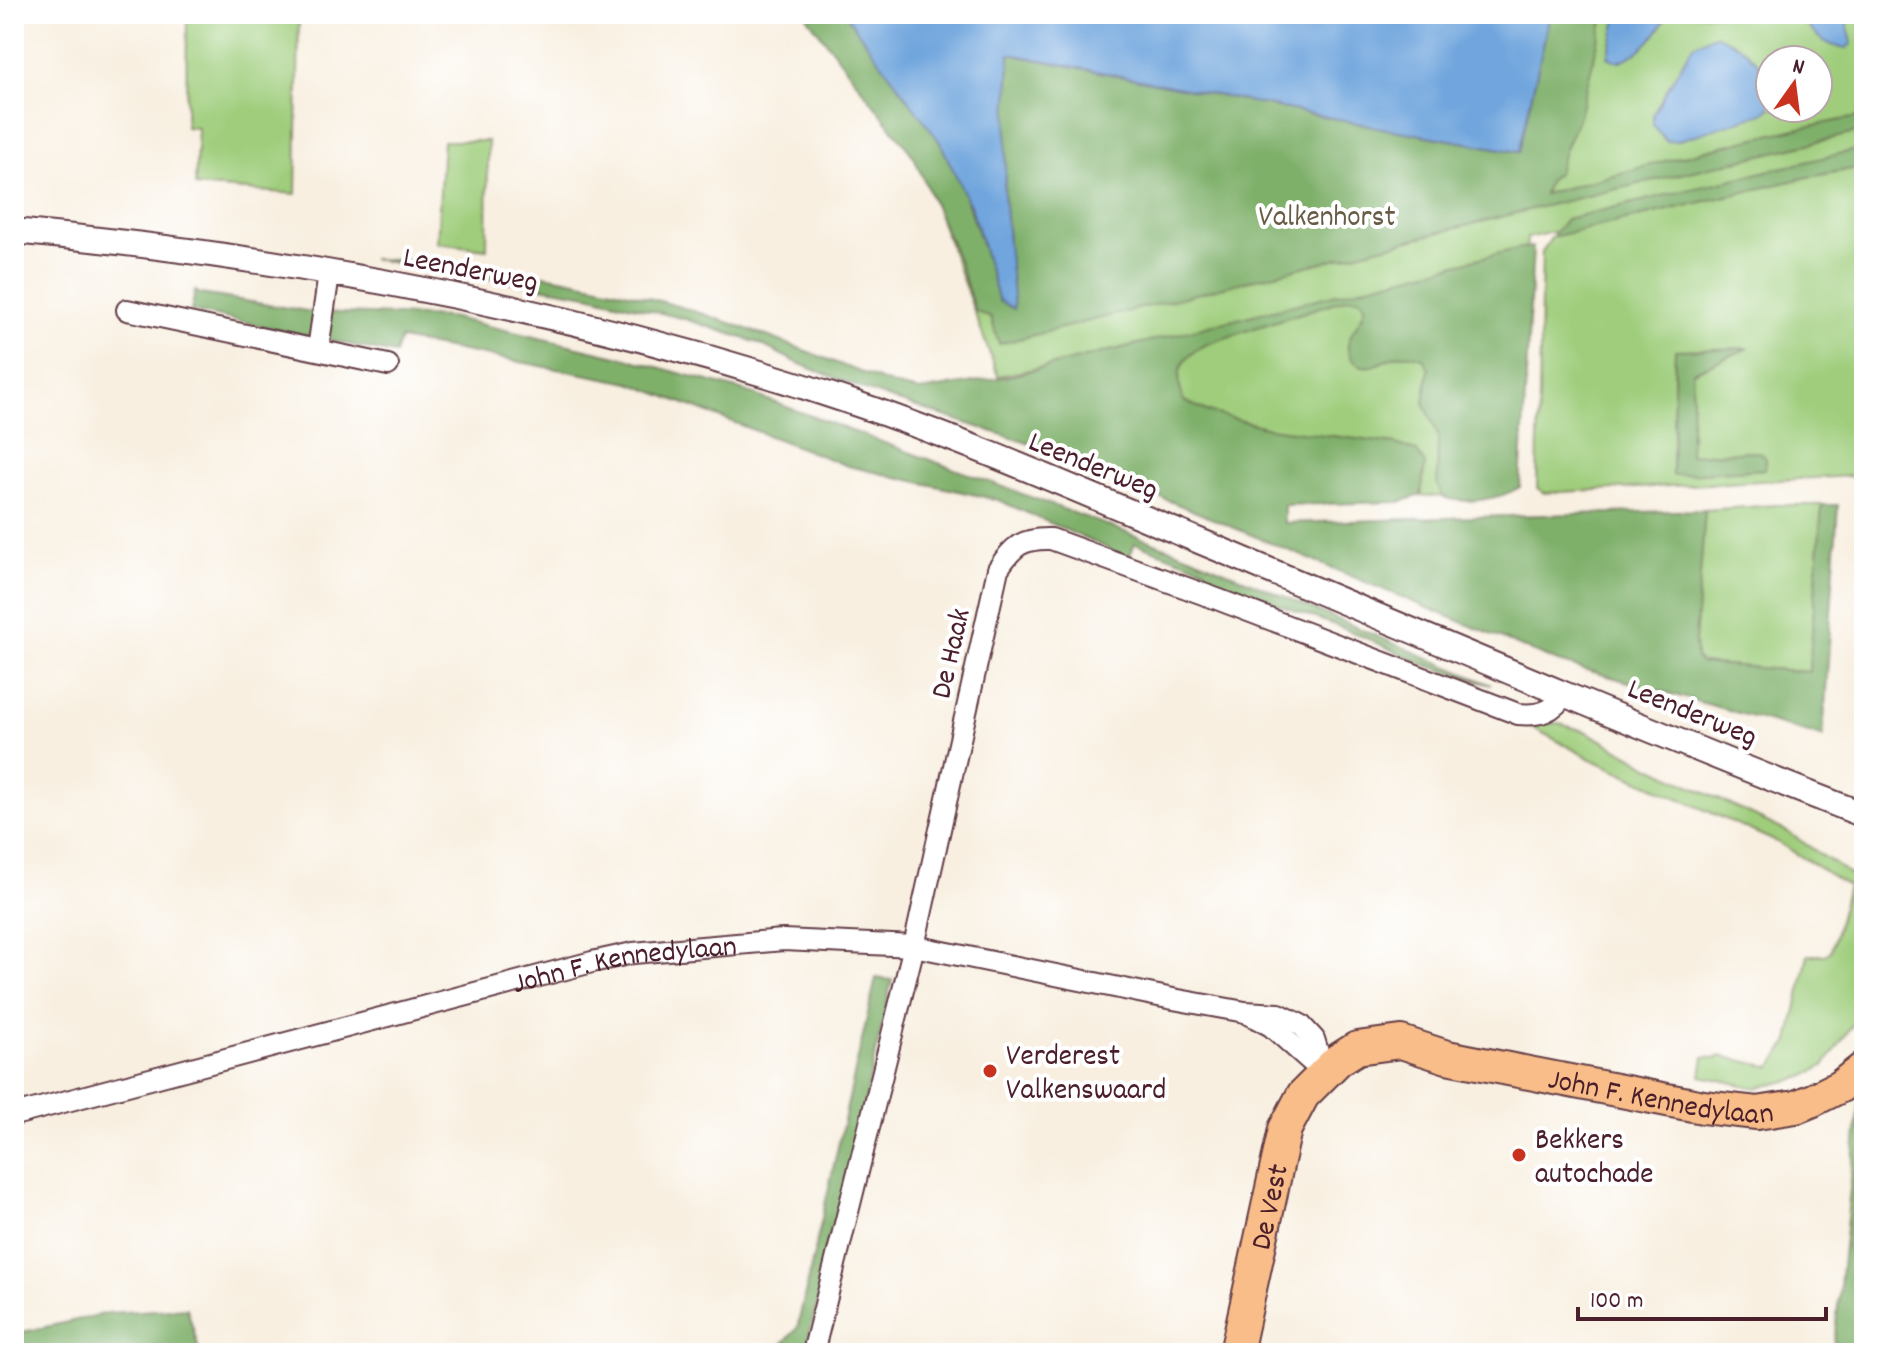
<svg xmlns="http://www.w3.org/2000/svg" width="1878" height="1367" font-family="Dekko,sans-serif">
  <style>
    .green { fill: #9fcd7b; stroke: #747653; stroke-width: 2; fill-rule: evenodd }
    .forest { fill: #7fb06b; stroke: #64684b; stroke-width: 2 }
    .water { fill: #6fa5dd; stroke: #5c6284; stroke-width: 2 }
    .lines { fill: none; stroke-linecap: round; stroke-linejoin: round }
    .minor-casing { stroke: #643e46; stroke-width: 24 }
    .tertiary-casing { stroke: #643e46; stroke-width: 28 }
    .primary-casing { stroke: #643e46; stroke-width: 36 }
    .minor { stroke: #fff; stroke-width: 20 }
    .tertiary { stroke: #fff; stroke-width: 24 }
    .primary { stroke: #f8bd89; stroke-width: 32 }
    .poi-dot { fill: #c8321e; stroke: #fff; stroke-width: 3 }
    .labels { text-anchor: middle; stroke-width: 8; stroke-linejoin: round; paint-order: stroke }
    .park-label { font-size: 30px; fill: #685c47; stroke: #fff }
    .street-label { font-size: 30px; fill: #4a1f2b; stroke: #fff }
    .poi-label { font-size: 30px; fill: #4a1f2b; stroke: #fff; text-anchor: start }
  </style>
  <rect width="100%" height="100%" fill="#fff"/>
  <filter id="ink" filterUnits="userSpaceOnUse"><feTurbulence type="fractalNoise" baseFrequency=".0125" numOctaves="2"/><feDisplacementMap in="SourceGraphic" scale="16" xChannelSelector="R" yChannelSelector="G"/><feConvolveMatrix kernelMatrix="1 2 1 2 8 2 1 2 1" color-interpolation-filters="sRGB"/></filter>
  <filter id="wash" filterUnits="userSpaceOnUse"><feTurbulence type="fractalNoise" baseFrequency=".006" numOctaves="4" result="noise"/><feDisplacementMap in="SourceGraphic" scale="32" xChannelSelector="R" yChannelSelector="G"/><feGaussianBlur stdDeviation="1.8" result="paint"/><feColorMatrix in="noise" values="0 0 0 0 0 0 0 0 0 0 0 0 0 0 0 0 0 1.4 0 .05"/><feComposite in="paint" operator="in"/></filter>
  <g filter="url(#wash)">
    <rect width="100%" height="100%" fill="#f8efe0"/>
    <g class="green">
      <polygon points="187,14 299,14 296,194 195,186 198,128 186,127"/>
      <path d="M809,14H1864V159L1527,238L1511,485L1440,491L1443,497L1421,495L1422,492L1169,452L1172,342L998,376L916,154ZM1770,60H1818V108H1770Z"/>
      <polygon points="443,141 488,141 487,249 437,243"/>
      <path d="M1864,167V498H1860L1852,476L1544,493L1537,488L1542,252L1552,237L1808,177ZM1675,350L1692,372L1690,456L1750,451L1672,474Z"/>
      <polygon points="1776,505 1822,505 1809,672 1700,663 1696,658 1695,641 1705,510"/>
      <polygon points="1556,723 1585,731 1651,767 1788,832 1864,884 1864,999 1859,1015 1825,1065 1804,1077 1757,1088 1701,1076 1704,1057 1717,1058 1721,1056 1771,1067 1789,1041 1808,955 1825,955 1831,951 1848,886 1779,843 1591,759 1528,725"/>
    </g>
    <g class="forest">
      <path d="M805,14H845L929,124C964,178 980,240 999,301L1013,308L1004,195L1010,54L1382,128L1519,152L1550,14H1605L1579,117L1564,151L1558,172L1549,180L1544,194C1650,165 1756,134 1864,116V131L1532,209L999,344L991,318L975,311L959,262L914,157Z"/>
      <polygon points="1864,148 1864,167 1808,177 1552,237 1566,219"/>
      <path d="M1533,247L1520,487C1501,499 1465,505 1443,497L1437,484L1438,435L1424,402L1429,369L1423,358C1414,356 1406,353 1397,356C1383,359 1370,374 1355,362C1350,358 1347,351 1348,345C1350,328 1365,320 1365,304L1359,298H1348L1209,343C1181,357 1173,371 1184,401L1209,412L1269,428L1396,444L1416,451L1425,464L1421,495L1400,502L1284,505V523L1705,510L1695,641L1696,658L1700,663L1809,672L1822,505H1838L1823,737L1558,662L1037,446L876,394L800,364L758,343L685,319L588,295L372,259C471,260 571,276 667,303C745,325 820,357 896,386L920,391L1010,376L1520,248Z"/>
      <polygon points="195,291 201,294 313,312 449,317 621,357 741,390 1190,556 1491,685 1426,665 1348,630 1210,580 1207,586 1201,584 1206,569 1135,543 1129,558 998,500 848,466 630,383 400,339 395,354 191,311"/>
      <polygon points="1748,348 1693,372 1690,455 1750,451 1761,453 1765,458 1765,469 1672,475 1675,350"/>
      <polygon points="876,978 892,980 843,1198 805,1353 773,1353 797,1329"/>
      <polygon points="1864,1100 1864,1353 1833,1353 1859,1103"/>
      <polygon points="187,1308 200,1353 14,1353 14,1334 108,1313"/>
    </g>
    <g class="water">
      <polygon points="845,14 1550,14 1519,152 1382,128 1010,54 1004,195 1014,309 999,301 971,208 940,142"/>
      <path d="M1618,14H1667C1660,34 1639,55 1618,62L1608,57Z"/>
      <path d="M1800,14H1845L1852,43L1846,49C1824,45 1811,34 1800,14Z"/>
      <path d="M1714,35C1734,39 1762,61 1769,81C1772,89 1770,100 1770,108L1763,113L1677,141H1666L1653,125V114L1693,45Z"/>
    </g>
  </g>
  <g filter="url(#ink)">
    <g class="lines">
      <g class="minor-casing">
        <g id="minor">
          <polyline points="127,310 388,365"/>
          <polyline points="318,349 329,274"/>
          <polyline points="1248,1014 1271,1026 1325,1074"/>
          <path id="s1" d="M14,1115L592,962L633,953L783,940L914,946L1173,999L1245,1012L1279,1014L1301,1025L1314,1039L1325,1074"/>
          <path d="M813,1353L914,946L998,569C1013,546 1022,538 1051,539L1217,599L1518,714C1539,716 1554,712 1565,693"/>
        </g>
      </g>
      <g class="tertiary-casing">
        <path id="tertiary" d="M14,231C300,258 585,312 857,404C980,446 1100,500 1221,550C1434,640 1648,731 1864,815"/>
      </g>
      <g class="primary-casing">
        <g id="primary">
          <path id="s2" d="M1236,1353L1285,1129L1303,1095L1338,1060L1357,1048L1401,1042L1447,1057L1703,1107L1757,1113L1796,1107L1813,1100L1841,1086L1864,1068"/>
        </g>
      </g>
      <use href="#minor" class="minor"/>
      <use href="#tertiary" class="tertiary"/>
      <use href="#primary" class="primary"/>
    </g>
  </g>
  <g class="poi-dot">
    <circle cx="990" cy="1071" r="8"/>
    <circle cx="1519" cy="1155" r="8"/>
  </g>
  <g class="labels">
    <g class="park-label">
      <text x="1327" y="225">Valkenhorst</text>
    </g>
    <g class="street-label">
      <text transform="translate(471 268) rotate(11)" y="10">Leenderweg</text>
      <text transform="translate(1094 464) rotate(22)" y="10">Leenderweg</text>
      <text transform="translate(949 653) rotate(-77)" y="10">De Haak</text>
      <text transform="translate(1693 711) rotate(22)" y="10">Leenderweg</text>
      <text dy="10" stroke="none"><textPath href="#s1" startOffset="630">John F. Kennedylaan</textPath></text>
      <text dy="10" stroke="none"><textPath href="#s2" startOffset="650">John F. Kennedylaan</textPath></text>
      <text dy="10" stroke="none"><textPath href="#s2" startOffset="150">De Vest</textPath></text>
    </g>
    <g class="poi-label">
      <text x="1006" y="1064">Verderest<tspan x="1006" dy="34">Valkenswaard</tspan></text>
      <text x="1535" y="1148">Bekkers<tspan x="1535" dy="34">autochade</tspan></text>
    </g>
  </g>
  <rect width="1878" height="1367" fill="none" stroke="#fff" stroke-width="48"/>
  <g transform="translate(1794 84) rotate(14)"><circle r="38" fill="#ffffff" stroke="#b7a5aa" stroke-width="2"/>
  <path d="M0-6L14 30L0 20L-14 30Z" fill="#c8321e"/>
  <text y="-12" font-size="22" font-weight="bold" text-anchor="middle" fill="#4a1f2b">N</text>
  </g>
  <path d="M1578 1307v12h248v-12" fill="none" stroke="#4a1f2b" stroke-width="4"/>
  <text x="1590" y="1307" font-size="24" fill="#4a1f2b" stroke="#ffffff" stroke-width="6" paint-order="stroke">100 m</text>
</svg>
